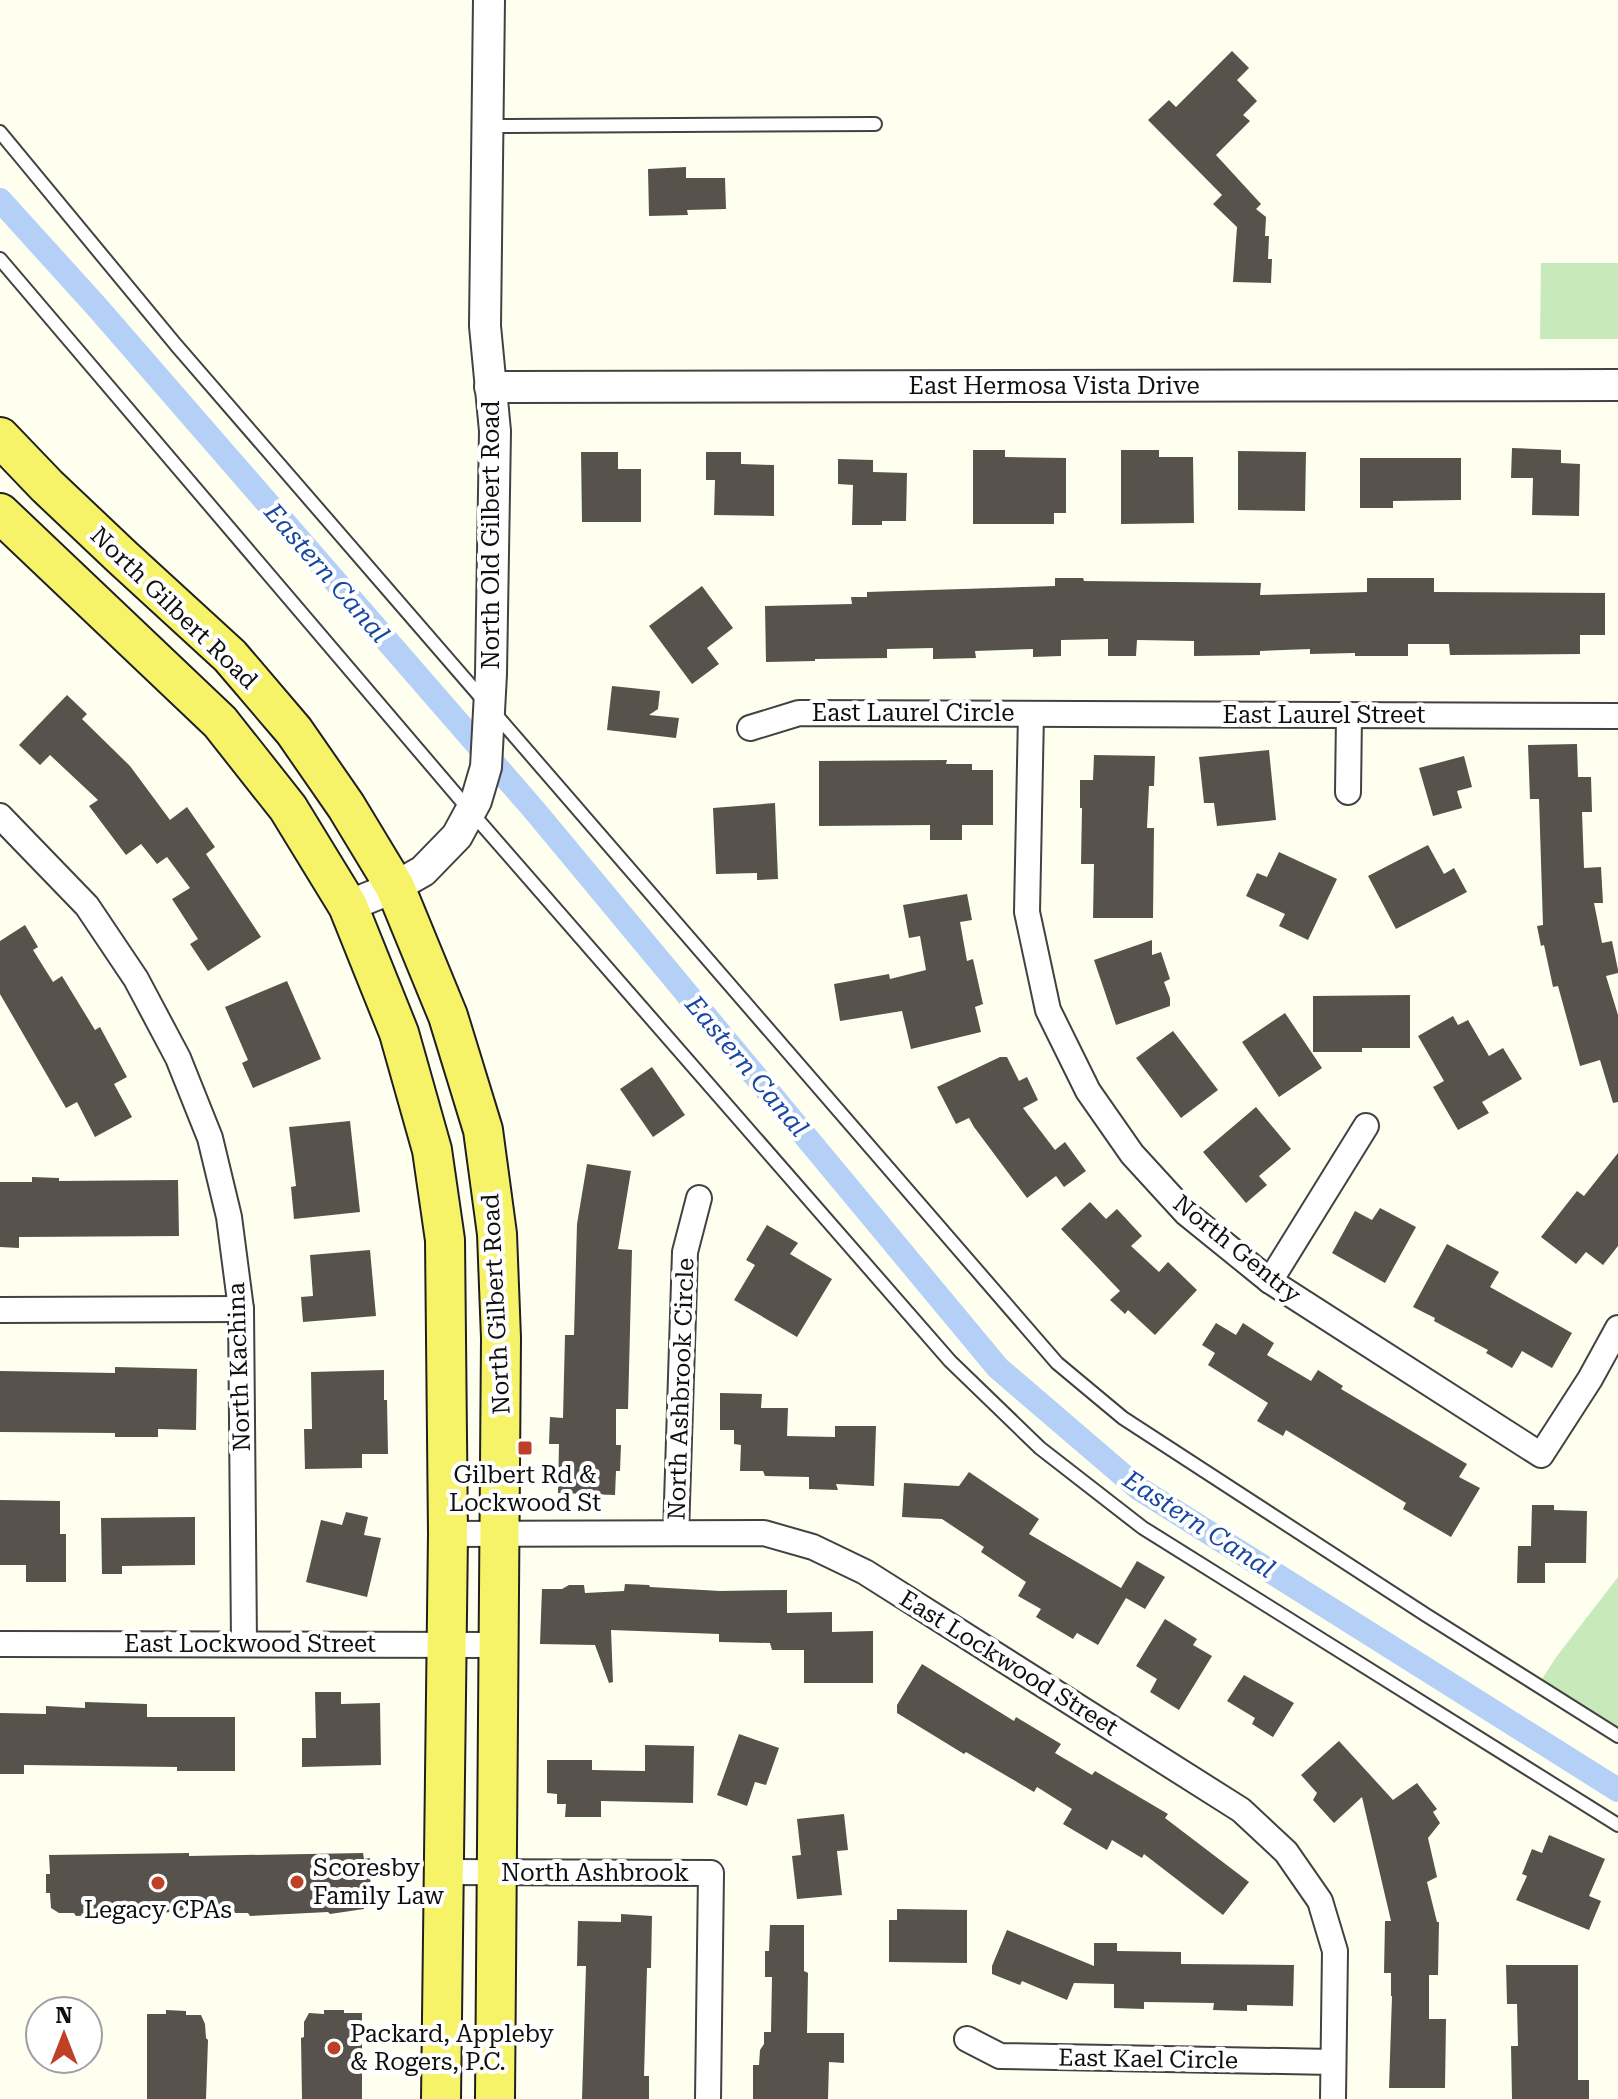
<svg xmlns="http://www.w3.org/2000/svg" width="1618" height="2099" font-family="'Roboto Serif',serif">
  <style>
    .green { fill: #c8e9ba }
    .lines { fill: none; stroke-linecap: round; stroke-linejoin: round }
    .canal { stroke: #b5d0f6; stroke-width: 24 }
    .building { fill: #57524b }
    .service-casing { stroke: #424242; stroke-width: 16 }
    .minor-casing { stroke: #424242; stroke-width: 28 }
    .tertiary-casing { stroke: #424242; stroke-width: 34 }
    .primary-casing { stroke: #202020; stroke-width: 42 }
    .service { stroke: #fff; stroke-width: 12 }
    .minor { stroke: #fff; stroke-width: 24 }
    .tertiary { stroke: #fff; stroke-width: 30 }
    .primary { stroke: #f7f368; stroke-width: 38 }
    .poi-dot { fill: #be4027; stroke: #fff; stroke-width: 3 }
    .labels { text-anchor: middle; stroke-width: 8; stroke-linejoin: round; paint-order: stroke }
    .street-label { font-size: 24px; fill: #0f0f0f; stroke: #fff }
    .poi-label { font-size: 24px; fill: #0f0f0f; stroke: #fff }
    .water-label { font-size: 26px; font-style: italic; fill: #1848a0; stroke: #fff }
  </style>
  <rect width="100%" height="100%" fill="#fffff0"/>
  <g class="green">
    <polygon points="1541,263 1618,263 1618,339 1540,339"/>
    <polygon points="1618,1577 1618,1736 1538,1685 1557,1656"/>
  </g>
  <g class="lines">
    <polyline class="canal" points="0,200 97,307 535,811 998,1368 1138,1488 1618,1790"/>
  </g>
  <g class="building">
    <polygon points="1232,51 1249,68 1237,80 1257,101 1243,115 1250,121 1216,155 1261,204 1256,209 1266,217 1265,236 1269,236 1268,259 1272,259 1271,283 1233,282 1237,227 1213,204 1222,195 1148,120 1169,100 1176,107"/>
    <polygon points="686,167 686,178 725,178 726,209 687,210 688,215 649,216 648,169"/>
    <polygon points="1512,448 1561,450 1561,463 1580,464 1579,516 1532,515 1533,478 1511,478"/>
    <polygon points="973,450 1005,450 1005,457 1066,458 1066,513 1054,513 1054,524 973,524"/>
    <polygon points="1121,450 1159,450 1159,457 1193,457 1194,523 1121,524"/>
    <polygon points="1238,451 1306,452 1305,511 1238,510"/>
    <polygon points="581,452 618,452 618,469 641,469 641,522 582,522"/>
    <polygon points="706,452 741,452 741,464 774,465 774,516 714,515 715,480 706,480"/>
    <polygon points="1360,458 1461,458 1461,500 1393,501 1393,508 1360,508"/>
    <polygon points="838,459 873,460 873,472 907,473 906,521 882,521 882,525 852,525 853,485 838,484"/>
    <polygon points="1055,578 1083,578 1084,581 1261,583 1260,595 1367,592 1367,578 1434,578 1434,592 1605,593 1605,635 1580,635 1580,654 1450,655 1449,644 1408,644 1408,656 1355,656 1355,653 1310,654 1310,649 1260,651 1260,655 1194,656 1194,641 1137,640 1136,656 1108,656 1108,639 1061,640 1061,656 1033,657 1033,649 975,651 976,658 933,659 933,648 887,649 887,658 815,659 815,661 766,662 765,606 852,604 851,597 867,597 867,592 1055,586"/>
    <polygon points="702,586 733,628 707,648 719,664 692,684 649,626"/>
    <polygon points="612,686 660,691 658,709 649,715 679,718 676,738 607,730"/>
    <polygon points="67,695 87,714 82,719 130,766 170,820 187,807 215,847 206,854 261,937 208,971 190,944 198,939 172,899 190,888 167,857 157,864 141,844 126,855 89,806 98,800 50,755 40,765 19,745"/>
    <polygon points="1577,744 1578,777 1591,777 1592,812 1582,812 1584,868 1601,867 1603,903 1594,903 1602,943 1612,941 1618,970 1618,973 1606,976 1618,1015 1618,1102 1613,1103 1600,1060 1580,1066 1558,986 1553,987 1544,945 1541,946 1537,926 1543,925 1539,799 1530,799 1528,745"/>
    <polygon points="1269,750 1276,820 1217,826 1214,803 1204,803 1199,757"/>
    <polygon points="1094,755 1155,756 1154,786 1149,786 1147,828 1154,828 1153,918 1093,918 1094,864 1081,864 1082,808 1080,808 1080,780 1093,780"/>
    <polygon points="1464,756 1472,787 1457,791 1462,808 1433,816 1419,768"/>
    <polygon points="947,760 946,764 972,764 972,770 993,770 993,825 962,825 962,840 930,840 930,825 819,826 819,761"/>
    <polygon points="775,803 778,879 757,880 757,873 716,874 713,808"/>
    <polygon points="1428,845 1444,874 1454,868 1467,892 1396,929 1368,876"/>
    <polygon points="1279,852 1337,879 1308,940 1279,926 1285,914 1246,896 1257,873 1267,877"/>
    <polygon points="967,894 972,920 960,922 967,961 973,959 983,1004 975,1007 981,1032 911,1049 902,1011 840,1021 834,984 889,974 890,979 926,970 920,936 909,938 903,905"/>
    <polygon points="25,925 38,947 33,950 53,982 62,976 95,1030 100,1027 127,1077 114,1084 132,1117 95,1137 77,1102 66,1108 0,994 0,941"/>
    <polygon points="1152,940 1152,955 1161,952 1170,979 1164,982 1170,998 1170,1006 1116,1025 1094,960"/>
    <polygon points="287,981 321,1059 253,1088 242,1063 248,1060 225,1007"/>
    <polygon points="1410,995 1410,1048 1362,1048 1362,1052 1313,1052 1313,996"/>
    <polygon points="1285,1013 1322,1068 1279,1097 1242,1042"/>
    <polygon points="1453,1016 1458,1025 1468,1020 1489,1056 1503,1048 1522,1079 1482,1102 1489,1113 1458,1130 1433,1087 1444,1081 1418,1036"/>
    <polygon points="1173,1031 1218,1090 1181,1118 1136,1058"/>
    <polygon points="1000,1057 1007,1057 1019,1081 1027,1077 1038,1100 1023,1108 1055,1150 1065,1142 1086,1171 1064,1187 1056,1176 1027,1198 974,1127 969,1118 956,1124 937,1087"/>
    <polygon points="652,1067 685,1115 653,1137 620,1089"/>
    <polygon points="1256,1107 1291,1149 1259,1176 1267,1185 1246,1203 1203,1152"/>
    <polygon points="350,1121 360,1212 294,1219 291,1187 296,1186 289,1127"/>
    <polygon points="1618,1153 1618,1246 1603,1265 1586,1252 1576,1264 1541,1237 1577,1191 1584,1196"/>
    <polygon points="587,1164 631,1171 618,1249 632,1250 628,1409 616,1409 616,1445 621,1445 620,1471 616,1471 615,1495 558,1493 559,1444 549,1444 550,1417 563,1418 565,1335 574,1335 577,1224"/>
    <polygon points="32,1177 59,1178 59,1181 178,1180 179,1236 19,1237 19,1248 0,1247 0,1182 32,1182"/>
    <polygon points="1090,1202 1106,1219 1117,1209 1142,1236 1131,1246 1159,1272 1168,1262 1197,1290 1155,1335 1128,1310 1125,1314 1110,1300 1120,1291 1061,1229"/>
    <polygon points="1380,1208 1416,1227 1385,1283 1332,1253 1355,1211 1372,1220"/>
    <polygon points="767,1225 798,1243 790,1254 832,1279 797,1337 734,1300 755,1265 746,1260"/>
    <polygon points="1447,1244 1499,1272 1490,1287 1572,1333 1552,1368 1522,1351 1512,1368 1486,1353 1488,1350 1434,1321 1435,1318 1413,1307"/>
    <polygon points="370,1250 376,1316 303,1322 301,1297 313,1296 310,1255"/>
    <polygon points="1216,1323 1236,1335 1243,1323 1274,1343 1267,1355 1311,1381 1318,1370 1343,1386 1341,1389 1467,1464 1459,1477 1480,1488 1451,1537 1403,1509 1406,1503 1286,1430 1283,1436 1257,1421 1268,1403 1208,1365 1215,1353 1202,1345"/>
    <polygon points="115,1367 197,1369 196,1430 158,1429 158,1437 115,1437 115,1433 0,1432 0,1371 115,1373"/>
    <polygon points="384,1370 384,1400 387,1400 388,1454 362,1454 362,1468 305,1469 304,1429 312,1429 311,1372"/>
    <polygon points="720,1393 762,1394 761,1408 788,1408 787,1436 835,1437 835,1426 876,1426 874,1486 836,1484 838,1490 809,1489 809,1477 765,1476 763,1471 740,1471 741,1445 734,1444 734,1430 720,1430"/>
    <polygon points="969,1472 1039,1519 1029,1534 1121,1588 1137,1561 1165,1577 1145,1609 1126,1598 1098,1645 1077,1633 1073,1639 1036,1617 1041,1609 1018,1596 1026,1582 981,1552 984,1547 942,1519 902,1517 904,1483 959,1486"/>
    <polygon points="0,1500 60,1501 60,1534 66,1534 66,1582 26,1582 26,1565 0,1565"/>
    <polygon points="1532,1505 1554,1505 1554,1510 1587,1511 1586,1563 1545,1563 1545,1583 1517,1583 1518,1546 1531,1546"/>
    <polygon points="346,1512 368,1517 364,1535 381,1538 367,1597 306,1582 321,1520 342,1525"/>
    <polygon points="195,1517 195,1565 122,1566 122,1574 102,1574 101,1518"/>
    <polygon points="625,1584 649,1585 650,1587 720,1591 787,1590 787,1613 832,1612 832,1632 873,1631 873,1683 804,1683 804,1650 772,1650 770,1643 719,1642 719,1634 611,1630 613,1682 609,1683 595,1645 540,1644 542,1589 562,1589 569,1585 584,1585 585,1593 624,1591"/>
    <polygon points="1165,1619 1197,1639 1193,1645 1212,1656 1179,1710 1150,1692 1157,1679 1136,1666"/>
    <polygon points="922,1664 1014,1721 1016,1717 1061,1744 1055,1753 1092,1775 1095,1771 1168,1814 1165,1818 1249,1882 1223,1915 1144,1854 1142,1858 1112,1840 1107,1850 1063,1824 1072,1809 1037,1787 1034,1792 966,1752 964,1754 897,1713 897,1705"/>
    <polygon points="1244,1675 1294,1703 1273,1737 1252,1724 1255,1718 1227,1701"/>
    <polygon points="315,1692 341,1692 341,1704 380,1703 381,1765 302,1767 302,1738 316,1738"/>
    <polygon points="85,1702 147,1704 147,1717 235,1717 235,1771 177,1771 177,1767 24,1765 24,1774 0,1774 0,1713 46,1714 46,1706 85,1708"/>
    <polygon points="739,1734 779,1748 766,1785 755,1782 747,1806 717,1795"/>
    <polygon points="1339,1741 1393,1800 1417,1783 1437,1809 1433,1812 1440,1823 1428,1838 1437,1877 1427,1882 1437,1922 1439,1922 1438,1975 1429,1975 1429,2019 1446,2019 1445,2088 1389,2088 1392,1996 1391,1996 1391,1973 1384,1973 1385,1921 1391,1921 1362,1797 1334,1823 1313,1800 1317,1793 1301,1775"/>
    <polygon points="645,1745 694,1746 693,1803 601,1801 601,1817 565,1817 566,1804 557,1804 557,1794 547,1793 547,1760 592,1760 592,1770 645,1771"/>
    <polygon points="844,1814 848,1850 837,1851 842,1895 797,1899 792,1856 801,1855 797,1819"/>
    <polygon points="1549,1835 1605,1859 1589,1896 1601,1901 1589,1930 1516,1900 1527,1876 1522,1874 1532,1849 1542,1853"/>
    <polygon points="189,1853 189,1856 363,1853 364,1859 370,1858 371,1905 364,1905 364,1909 330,1914 328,1912 250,1916 248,1913 234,1913 217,1905 189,1905 190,1909 156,1914 154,1912 76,1916 74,1913 59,1913 51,1908 50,1893 46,1893 46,1874 50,1874 49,1855"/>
    <polygon points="897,1909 967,1910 967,1963 889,1962 889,1920 897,1920"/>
    <polygon points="621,1914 652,1916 651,1968 647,1968 644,2076 649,2076 649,2099 582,2099 586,1966 577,1966 578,1921 621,1922"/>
    <polygon points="770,1925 804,1925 804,1971 808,1973 807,2033 844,2033 844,2063 829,2062 828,2099 753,2099 753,2065 759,2065 760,2050 764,2044 764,2032 771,2032 772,1977 765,1977 765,1951 769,1951"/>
    <polygon points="1007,1930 1094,1966 1094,1943 1117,1943 1117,1951 1181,1952 1181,1964 1294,1965 1293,2006 1247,2005 1247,2011 1213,2010 1214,2003 1144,2002 1144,2009 1114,2008 1114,1984 1074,1983 1067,2000 1022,1981 1020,1985 992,1974 992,1966"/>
    <polygon points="1506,1965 1578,1965 1578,2080 1589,2080 1589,2099 1512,2099 1511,2046 1518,2046 1517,2004 1507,2004"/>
    <polygon points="166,2010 186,2011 186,2015 201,2015 205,2024 206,2038 208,2040 206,2099 147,2099 147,2014 166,2014"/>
    <polygon points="324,2010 344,2010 344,2013 362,2013 362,2099 302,2099 301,2038 304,2037 304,2022 309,2013 324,2014"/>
  </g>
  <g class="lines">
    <g class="service-casing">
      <g id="service">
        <polyline points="487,126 875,124"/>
        <polyline points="0,132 176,345 1057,1363 1123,1418 1426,1615 1618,1736"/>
        <polyline points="0,259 471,812 950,1361 1040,1448 1143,1528 1618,1825"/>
      </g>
    </g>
    <g class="minor-casing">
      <g id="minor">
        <polyline points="1031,714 1027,912 1048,1010 1088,1091 1132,1154 1186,1213 1270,1281 1541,1455 1590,1379 1618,1328"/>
        <polyline points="750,728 799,713 1618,716"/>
        <polyline points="1348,792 1349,716"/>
        <polyline points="0,816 87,906 136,979 178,1058 210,1138 229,1217 241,1309 244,1643"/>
        <polyline points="1270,1281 1366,1126"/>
        <polyline points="0,1310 241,1309"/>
        <polyline points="676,1533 685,1252 699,1198"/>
        <polyline points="448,1534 764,1533 813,1547 865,1572 1241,1810 1286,1852 1320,1901 1335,1951 1333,2099"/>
        <polyline points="0,1644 499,1645"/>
        <polyline points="444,1872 711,1873 708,2099"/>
        <polyline points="967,2039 1000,2056 1333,2062"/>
      </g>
    </g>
    <g class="tertiary-casing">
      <g id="tertiary">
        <polyline points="490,387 1618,385"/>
        <polyline points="348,906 395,887 423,871 457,836 476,801 486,767 491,674 495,431 485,326 489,0"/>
      </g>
    </g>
    <g class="primary-casing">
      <g id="primary">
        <polyline points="0,437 47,486 122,557 230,656 294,731 346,806 395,887 448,1016 483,1130 497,1234 501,1338 495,2099"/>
        <polyline points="0,513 220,722 288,808 348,906 399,1033 432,1150 445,1240 448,1534 441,2099"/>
      </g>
    </g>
    <use href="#service" class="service"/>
    <use href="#minor" class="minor"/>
    <use href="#tertiary" class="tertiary"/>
    <use href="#primary" class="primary"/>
  </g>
  <g class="poi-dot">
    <rect x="517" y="1440" width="16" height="16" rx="4"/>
    <circle cx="297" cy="1882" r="8"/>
    <circle cx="158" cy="1883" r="8"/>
    <circle cx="334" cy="2048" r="8"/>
  </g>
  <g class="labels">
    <g class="street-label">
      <text x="1054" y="394">East Hermosa Vista Drive</text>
      <text transform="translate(491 535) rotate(-90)" y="8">North Old Gilbert Road</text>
      <text transform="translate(174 608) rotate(44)" y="8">North Gilbert Road</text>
      <text x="913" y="721">East Laurel Circle</text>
      <text x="1324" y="723">East Laurel Street</text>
      <text transform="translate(1237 1249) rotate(39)" y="8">North Gentry</text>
      <text transform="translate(496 1304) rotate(-93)" y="8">North Gilbert Road</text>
      <text transform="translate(239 1367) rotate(-92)" y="8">North Kachina</text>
      <text transform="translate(681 1389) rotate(-88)" y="8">North Ashbrook Circle</text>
      <text x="250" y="1652">East Lockwood Street</text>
      <text transform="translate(1009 1663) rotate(32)" y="8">East Lockwood Street</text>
      <text x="595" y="1881">North Ashbrook</text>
      <text transform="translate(1148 2059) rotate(1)" y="8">East Kael Circle</text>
    </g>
    <g class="poi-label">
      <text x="525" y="1483">Gilbert Rd &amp;<tspan x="525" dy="28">Lockwood St</tspan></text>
      <text x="313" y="1876" text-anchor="start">Scoresby<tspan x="313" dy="28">Family Law</tspan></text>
      <text x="158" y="1918">Legacy CPAs</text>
      <text x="350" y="2042" text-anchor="start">Packard, Appleby<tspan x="350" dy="28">&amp; Rogers, P.C.</tspan></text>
    </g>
    <g class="water-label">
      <text transform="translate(327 573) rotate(49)" y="9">Eastern Canal</text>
      <text transform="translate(747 1066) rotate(50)" y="9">Eastern Canal</text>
      <text transform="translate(1199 1524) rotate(33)" y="9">Eastern Canal</text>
    </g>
  </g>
  <g transform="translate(64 2035)"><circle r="38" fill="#ffffff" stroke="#9f9f9f" stroke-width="2"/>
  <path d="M0-6L14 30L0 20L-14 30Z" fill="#be4027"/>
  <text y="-12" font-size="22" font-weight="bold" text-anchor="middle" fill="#0f0f0f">N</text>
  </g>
</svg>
